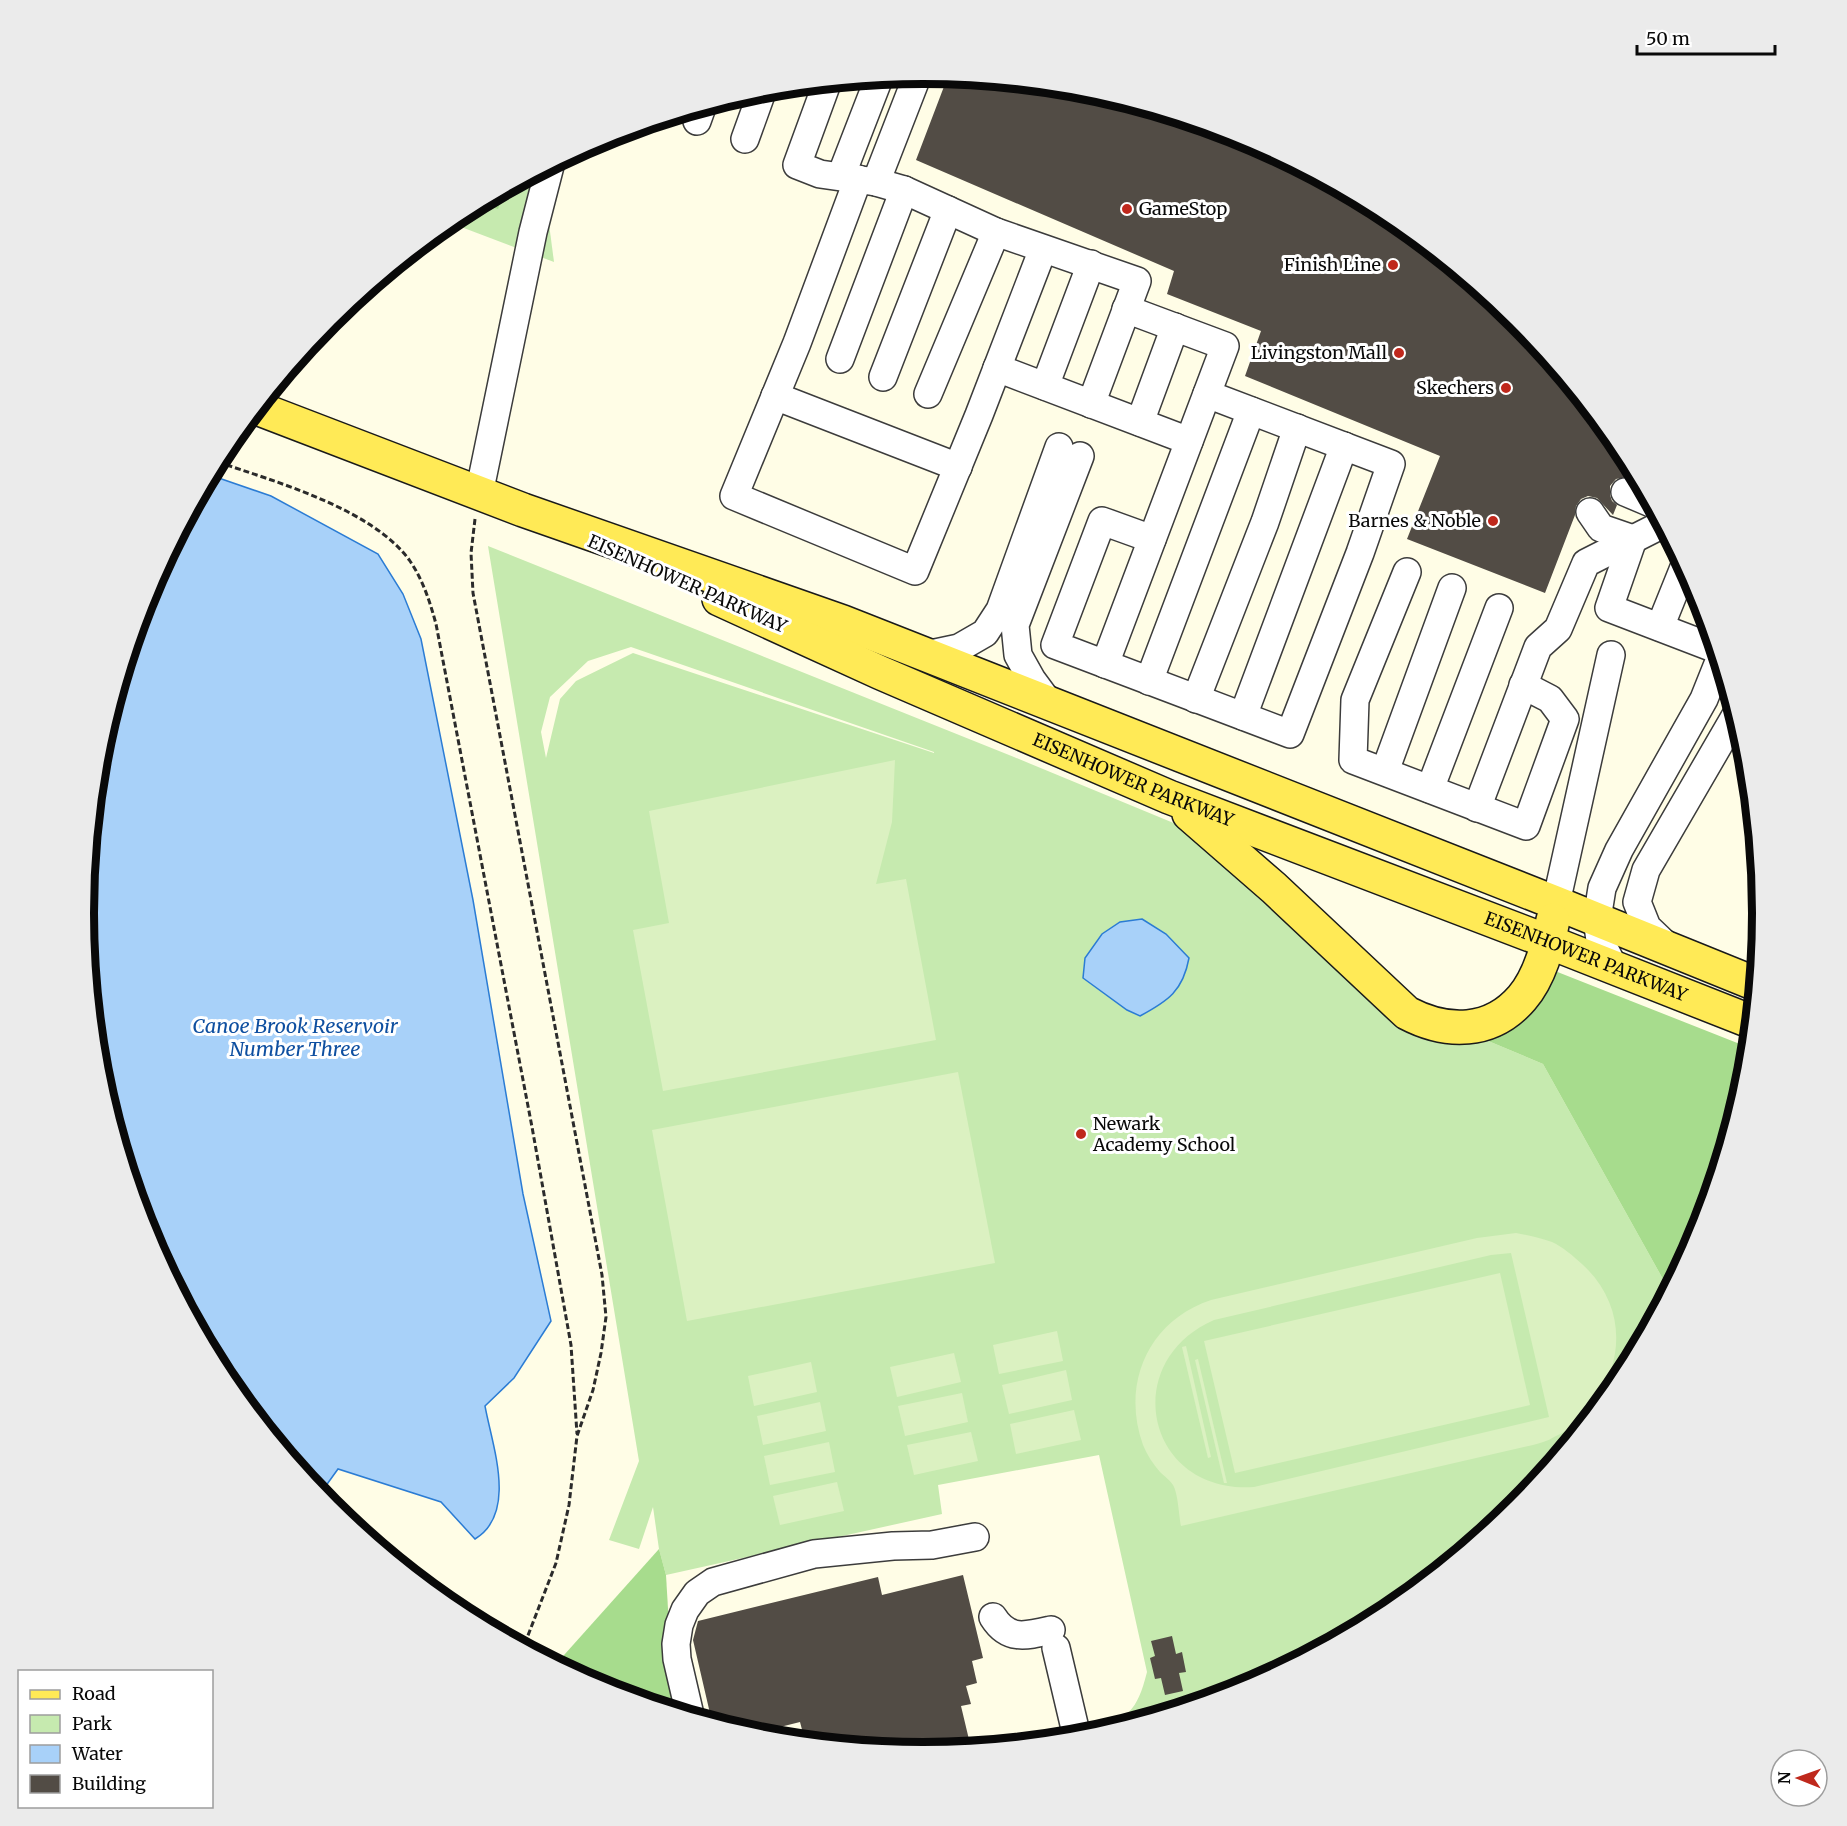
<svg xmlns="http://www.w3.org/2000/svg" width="1847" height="1826" font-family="Merriweather,serif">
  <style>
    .green { fill: #c6eaaf; fill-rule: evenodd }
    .forest { fill: #a7dc8d }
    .pitch { fill: #dbf1c1; fill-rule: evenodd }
    .water { fill: #a8d1f9; stroke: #2b7cd4; stroke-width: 1.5 }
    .building { fill: #524c45 }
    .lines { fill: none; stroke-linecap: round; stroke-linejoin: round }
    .minor-casing { stroke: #3c3c3c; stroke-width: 30 }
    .major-casing { stroke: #1a1a1a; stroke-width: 36 }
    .path { stroke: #2b2b2b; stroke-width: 3; stroke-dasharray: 6 3; stroke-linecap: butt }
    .minor { stroke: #fff; stroke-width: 27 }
    .major { stroke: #ffea56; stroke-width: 33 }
    .poi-dot { fill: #bf281c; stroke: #fff; stroke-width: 2 }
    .labels { text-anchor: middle; stroke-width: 6; stroke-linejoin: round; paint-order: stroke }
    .poi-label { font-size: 18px; fill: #090909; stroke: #fff; text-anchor: end }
    .street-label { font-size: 18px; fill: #090909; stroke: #fff }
    .water-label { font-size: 20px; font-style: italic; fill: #0e4fa0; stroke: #fff }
    .rim { fill: none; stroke: #090909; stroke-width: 8 }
  </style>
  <rect width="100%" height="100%" fill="#fffde6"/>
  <g class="green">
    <polygon points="542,170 554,262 448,222 457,215"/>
    <path d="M488,546L1014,757L1176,824L1239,872L1397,1021L1481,1038L1543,1064L1664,1281L1672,1284L1621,1380L1517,1507L1390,1611L1244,1689L1090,1735V1733C1128,1718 1137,1712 1147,1672L1099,1455L938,1485L942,1514L666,1575L659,1549L653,1507L639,1549L609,1540L639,1461ZM631,647L934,752V753L633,653L576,681L560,699L546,758L541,732L550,697L588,661Z"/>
  </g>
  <g class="forest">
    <polygon points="505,189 498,209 479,203"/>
    <polygon points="1555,971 1750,1048 1747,1077 1699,1235 1672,1284 1664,1281 1543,1064 1481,1038"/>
    <polygon points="659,1549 666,1575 674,1710 602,1688 556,1664"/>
  </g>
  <g class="pitch">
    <polygon points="895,760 892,822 876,884 906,879 936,1040 663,1091 633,930 669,923 649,811"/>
    <polygon points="958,1072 995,1263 687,1321 652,1130"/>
    <path d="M1516,1233C1528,1235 1540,1238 1552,1242C1563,1247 1573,1256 1582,1264C1623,1301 1627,1356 1595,1401C1585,1415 1571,1430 1554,1437C1548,1441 1540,1443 1533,1445L1181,1526C1179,1516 1178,1493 1173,1485C1170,1480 1164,1476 1160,1472C1153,1464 1147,1455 1143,1445C1121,1384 1148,1321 1211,1300L1477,1238ZM1511,1253L1549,1417L1254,1487C1146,1494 1118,1362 1214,1320L1491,1255Z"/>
    <polygon points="1500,1273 1530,1405 1235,1473 1204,1341"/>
    <polygon points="1057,1331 1063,1361 999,1374 993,1345"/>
    <polygon points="1186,1346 1211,1457 1208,1458 1182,1347"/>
    <polygon points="954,1353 961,1382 897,1397 890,1367"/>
    <polygon points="1198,1359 1227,1483 1224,1483 1195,1360"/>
    <polygon points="811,1362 817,1392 754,1406 748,1376"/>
    <polygon points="1066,1370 1072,1400 1009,1414 1002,1385"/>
    <polygon points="962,1393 968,1422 905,1436 898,1406"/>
    <polygon points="820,1402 826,1431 763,1445 757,1416"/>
    <polygon points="1074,1410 1081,1440 1016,1454 1010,1424"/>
    <polygon points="971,1432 978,1461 914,1475 907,1445"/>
    <polygon points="829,1442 835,1472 770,1485 764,1456"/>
    <polygon points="837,1482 844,1511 780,1525 773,1496"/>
  </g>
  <g class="water">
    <path d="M210,475L271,496L378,554L403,594L421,639L473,900L523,1194L551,1321L514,1378L485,1406C492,1445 518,1513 475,1539L441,1502L338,1469L320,1494L225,1379L148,1234L100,1076L84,913L100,749L148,591Z"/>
    <path d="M1142,919L1166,934L1189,958C1183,991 1168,1001 1140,1016L1127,1010L1083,978L1085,958L1102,934L1120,922Z"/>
  </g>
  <g class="building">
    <polygon points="948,76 1088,90 1245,138 1390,215 1517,320 1622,447 1632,465 1627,477 1616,479 1610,486 1610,495 1612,501 1617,505 1613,515 1597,498 1588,496 1581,499 1576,506 1575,515 1545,593 1407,539 1440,456 1245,376 1261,331 1167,294 1174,271 916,160"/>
    <polygon points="963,1575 983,1658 972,1661 977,1683 966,1686 971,1704 961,1706 971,1748 923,1752 839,1744 837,1734 809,1741 805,1741 800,1722 752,1734 712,1722 693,1640 698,1621 878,1577 882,1595"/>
    <polygon points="1172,1636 1176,1654 1182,1652 1186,1672 1179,1673 1183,1691 1165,1695 1161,1678 1155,1679 1150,1658 1155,1656 1151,1641"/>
  </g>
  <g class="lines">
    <g class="minor-casing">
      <g id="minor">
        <polyline points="827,83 797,165 820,174 876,182 904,190 996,232 1137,281 1091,404"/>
        <polyline points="697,121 702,107"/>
        <polyline points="745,139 763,89"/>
        <polyline points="841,176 879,78"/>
        <polyline points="858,179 797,343 734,496 915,571 979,415 1043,249"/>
        <polyline points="876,182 918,74"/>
        <polyline points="840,359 904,190"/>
        <polyline points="997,368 1189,441"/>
        <polyline points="883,377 948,210"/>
        <polyline points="1045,386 1091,264"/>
        <polyline points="928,394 996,232"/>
        <polyline points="775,396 958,467"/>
        <polyline points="1140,422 1175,327"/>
        <polyline points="1625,492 1651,503"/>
        <polyline points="479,494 533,232 550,166"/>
        <polyline points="1590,512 1601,528 1633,539 1609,608 1716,649"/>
        <polyline points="1152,539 1102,521 1055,645 1290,734 1360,553 1391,464 1207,394"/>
        <polyline points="1407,572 1355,700 1353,760 1526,826 1565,719 1550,699 1523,685"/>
        <polyline points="1660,627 1685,565"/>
        <polyline points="926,655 959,648 985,633 1000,610 1059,447"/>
        <polyline points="1105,664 1225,346 1126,309"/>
        <polyline points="1149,681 1251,411"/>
        <polyline points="1196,699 1265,522 1297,428"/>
        <polyline points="1049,703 1032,680 1018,655 1015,625 1080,456"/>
        <polyline points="1243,716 1344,446"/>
        <polyline points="1385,771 1452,588"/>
        <polyline points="1430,789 1499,608"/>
        <polyline points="1477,808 1538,647 1558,629 1586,563 1663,524"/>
        <polyline points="1556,903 1611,655"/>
        <polyline points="1668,947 1647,927 1637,902 1646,870 1736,715"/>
        <polyline points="1614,968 1600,940 1597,919 1602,888 1619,850 1704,699 1720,659"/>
        <path d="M993,1617C1008,1641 1026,1636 1051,1630"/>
        <polyline points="1056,1648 1077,1737"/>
        <polyline points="690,1715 677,1659 676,1644 679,1625 685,1610 697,1593 713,1582 814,1554 893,1546 932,1545 975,1537"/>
      </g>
    </g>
    <g class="major-casing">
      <g id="major">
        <polyline points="257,408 523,510 843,622 1556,903 1756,984"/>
        <path id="s1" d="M719,599L881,673L1169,797L1549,942L1752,1022"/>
        <path d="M1189,814L1274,888L1407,1013C1447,1034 1491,1034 1522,998C1540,977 1548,946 1553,920"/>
      </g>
    </g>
    <g class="path">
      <path d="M218,462C276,482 373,509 410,561C423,580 430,602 436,624L532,1127L571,1345L577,1434"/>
      <polyline points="475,519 471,553 473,593 602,1275 606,1317 601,1353 593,1390 577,1436 569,1505 556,1563 527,1638 522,1646"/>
    </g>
    <use href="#minor" class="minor"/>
    <use href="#major" class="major"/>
  </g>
  <g class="poi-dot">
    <circle cx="1127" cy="209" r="6"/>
    <circle cx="1393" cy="265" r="6"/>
    <circle cx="1399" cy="353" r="6"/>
    <circle cx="1506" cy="388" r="6"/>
    <circle cx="1493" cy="521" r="6"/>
    <circle cx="1081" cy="1134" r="6"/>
  </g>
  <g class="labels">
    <g class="poi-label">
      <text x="1139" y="215" text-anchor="start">GameStop</text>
      <text x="1381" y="271">Finish Line</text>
      <text x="1387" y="359">Livingston Mall</text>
      <text x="1494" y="394">Skechers</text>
      <text x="1481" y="527">Barnes &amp; Noble</text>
      <text x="1093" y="1130" text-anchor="start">Newark<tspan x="1093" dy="21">Academy School</tspan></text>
    </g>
    <g class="street-label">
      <text transform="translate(687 584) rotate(24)" y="6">EISENHOWER PARKWAY</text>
      <text dy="6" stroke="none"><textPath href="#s1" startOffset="452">EISENHOWER PARKWAY</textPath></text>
      <text dy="6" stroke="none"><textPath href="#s1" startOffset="938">EISENHOWER PARKWAY</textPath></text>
    </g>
    <g class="water-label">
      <text x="295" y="1033">Canoe Brook Reservoir<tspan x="295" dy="23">Number Three</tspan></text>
    </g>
  </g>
  <path d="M0 0H1847V1826H0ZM94 913a829 829 0 1 1 1658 0a829 829 0 1 1-1658 0Z" fill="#ebebeb" fill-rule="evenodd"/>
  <path class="rim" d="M94 913a829 829 0 1 1 1658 0a829 829 0 1 1-1658 0Z"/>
  <rect x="18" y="1670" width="195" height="138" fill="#ffffff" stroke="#9d9d9d" stroke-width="1.5"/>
  <rect x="30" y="1690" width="30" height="9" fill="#ffea56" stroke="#9d9d9d" stroke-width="1.5"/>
  <text x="72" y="1700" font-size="18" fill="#090909">Road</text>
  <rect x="30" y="1715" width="30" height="18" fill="#c6eaaf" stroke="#9d9d9d" stroke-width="1.5"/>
  <text x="72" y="1730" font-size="18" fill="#090909">Park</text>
  <rect x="30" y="1745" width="30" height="18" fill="#a8d1f9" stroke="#9d9d9d" stroke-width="1.5"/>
  <text x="72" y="1760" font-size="18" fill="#090909">Water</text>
  <rect x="30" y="1775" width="30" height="18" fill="#524c45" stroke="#9d9d9d" stroke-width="1.5"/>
  <text x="72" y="1790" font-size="18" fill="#090909">Building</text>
  <g transform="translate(1799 1778) rotate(271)"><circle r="28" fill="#ffffff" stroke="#9d9d9d" stroke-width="1.5"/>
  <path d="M0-4.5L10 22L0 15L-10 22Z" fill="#bf281c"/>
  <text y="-9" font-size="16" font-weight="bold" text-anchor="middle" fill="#090909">N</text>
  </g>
  <path d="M1637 45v9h138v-9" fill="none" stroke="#090909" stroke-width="3"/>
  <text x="1646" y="45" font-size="18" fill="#090909" stroke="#ffffff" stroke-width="4.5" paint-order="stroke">50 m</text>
</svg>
